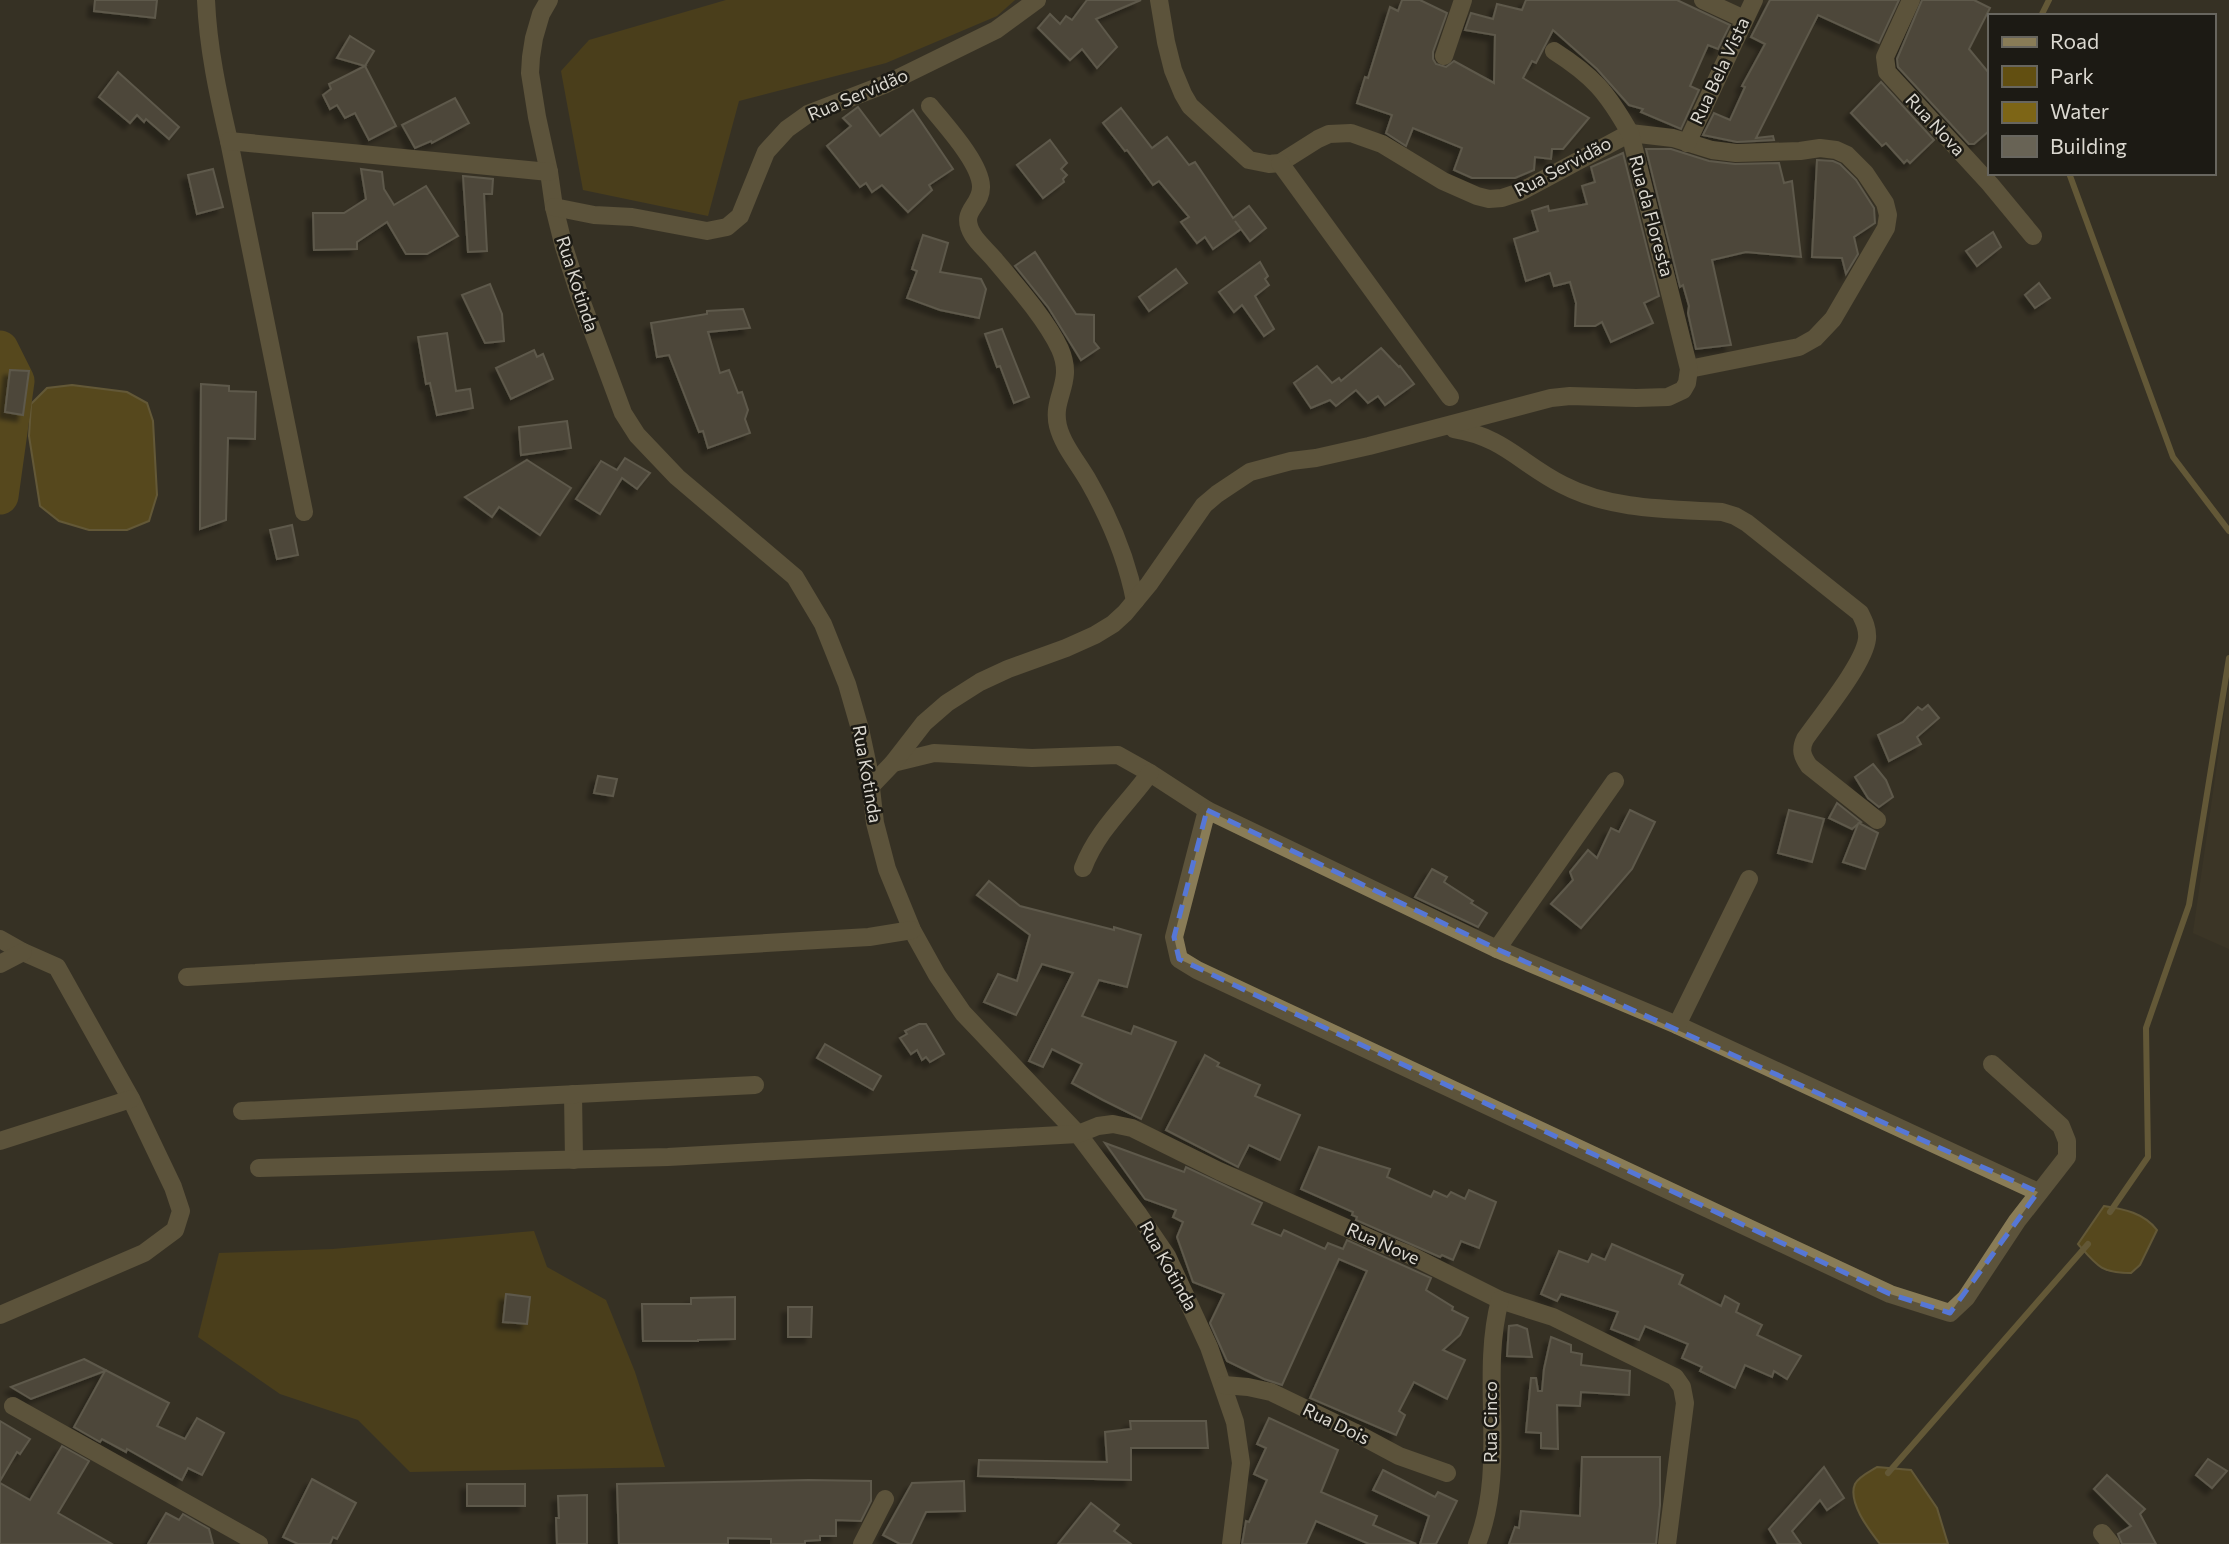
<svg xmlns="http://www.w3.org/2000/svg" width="2229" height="1544" font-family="Commissioner,sans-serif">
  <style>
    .built { fill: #423b28 }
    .green { fill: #624f11 }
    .water { fill: #7d6516; stroke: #99884e; stroke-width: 2 }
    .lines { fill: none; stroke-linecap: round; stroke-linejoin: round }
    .stream { stroke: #99884e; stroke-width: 6 }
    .river { stroke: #7d6516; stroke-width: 37 }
    .building { fill: #686355; stroke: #8e897a; stroke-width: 2; filter: url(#shadow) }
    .minor { stroke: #897c57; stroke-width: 18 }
    .marked { fill: none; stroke: #5677d6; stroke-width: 5; stroke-dasharray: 14 9; stroke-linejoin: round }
    .labels { text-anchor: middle; stroke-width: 5; stroke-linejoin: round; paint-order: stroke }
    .street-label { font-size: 18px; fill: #dbd8d0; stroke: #1c1a14 }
  </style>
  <defs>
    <filter id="shadow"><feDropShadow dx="-6" dy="6" stdDeviation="2" flood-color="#0009"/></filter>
  </defs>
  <rect width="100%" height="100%" fill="#373225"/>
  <polygon class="built" points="2229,681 2229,949 2193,933"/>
  <g class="green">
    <polygon points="726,0 1015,0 997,16 886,63 739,101 708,216 583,190 561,71 589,40"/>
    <polygon points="534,1231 547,1267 606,1300 635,1372 665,1467 410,1472 358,1420 280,1394 198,1337 219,1253 333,1249"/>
  </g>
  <g class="water">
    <polygon points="72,385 127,392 147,403 153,421 157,495 149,521 127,530 89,530 59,521 40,506 29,436 31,404 47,388"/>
    <path d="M2104,1206C2124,1209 2144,1213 2157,1230L2140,1265L2131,1273C2101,1273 2097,1266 2078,1244Z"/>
    <path d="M1877,1467L1911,1470L1937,1508L1948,1544H1880C1870,1531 1847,1502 1855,1484C1859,1476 1869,1472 1877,1467Z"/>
  </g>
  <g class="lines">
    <g class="stream">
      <polyline points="2041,16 2049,0"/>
      <polyline points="2069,173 2173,457 2229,531"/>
      <polyline points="2110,1212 2148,1157 2146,1028 2189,905 2229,658"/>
      <polyline points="1888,1473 2088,1244"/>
    </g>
    <polyline class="river" points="0,349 16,381 0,496"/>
  </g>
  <g class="building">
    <polygon points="95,0 157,0 155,18 94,11"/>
    <polygon points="1087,0 1141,0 1096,19 1117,47 1097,68 1082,49 1070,60 1038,28 1050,14 1060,24 1066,16 1072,20"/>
    <polygon points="1402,0 1420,0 1447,13 1433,52 1433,59 1436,64 1446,67 1454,61 1494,83 1495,35 1465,30 1471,13 1493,19 1497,4 1522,10 1526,0 1677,0 1730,25 1718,49 1708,45 1690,86 1699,90 1681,129 1641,112 1643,109 1629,105 1597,69 1553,30 1536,63 1532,61 1523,78 1589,118 1563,149 1552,149 1551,159 1535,157 1534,170 1515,178 1472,178 1454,170 1462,148 1413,128 1406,146 1386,133 1392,115 1357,103 1365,77 1368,78 1390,7 1398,11"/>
    <polygon points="1770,0 1899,0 1879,43 1818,15 1756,138 1773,136 1774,140 1737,142 1703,135 1714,113 1730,120 1745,87 1742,86 1765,44 1751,37"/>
    <polygon points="1922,0 1974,0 1990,8 1969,49 1989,73 1989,131 1974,144 1969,144 1898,67 1897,59"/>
    <polygon points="350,36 374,51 365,66 396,126 369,140 355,113 345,118 337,105 330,109 323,95 331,89 329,84 365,66 337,58"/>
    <polygon points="118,72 179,127 169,139 146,119 144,122 137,115 130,123 99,97"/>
    <polygon points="1881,82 1934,140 1910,163 1907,160 1904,163 1886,143 1882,146 1851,113"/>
    <polygon points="455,98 469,123 432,143 431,141 415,148 402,125"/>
    <polygon points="858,107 880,136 913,110 953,169 929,185 932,190 908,212 882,185 872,192 866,183 860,187 827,146 851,126 843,118"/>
    <polygon points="1121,108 1152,148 1167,137 1189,165 1195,162 1233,218 1249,206 1266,228 1250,241 1235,221 1241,229 1213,249 1205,237 1197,243 1181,222 1189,217 1159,181 1153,185 1127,150 1125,151 1103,123"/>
    <polygon points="1050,140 1067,163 1061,169 1067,175 1063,179 1064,182 1043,198 1017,165"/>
    <polygon points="1646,149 1671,149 1709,161 1735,164 1779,163 1784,183 1792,181 1801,257 1746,252 1712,260 1731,345 1696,349 1688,313 1689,306 1683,285 1680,287"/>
    <polygon points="1623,153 1659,296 1644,303 1653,323 1611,342 1602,322 1595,326 1575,326 1576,303 1570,282 1554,286 1550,273 1526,281 1514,239 1538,231 1532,211 1548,206 1549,211 1587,204 1582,186 1595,182 1591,167"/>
    <polygon points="1817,160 1833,161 1840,164 1856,180 1874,208 1875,223 1854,237 1858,254 1846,274 1842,258 1812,257"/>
    <polygon points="213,169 223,207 197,214 188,175"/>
    <polygon points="361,169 382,172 384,189 394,205 426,186 458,236 427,254 406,254 387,222 357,242 357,249 314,250 313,213 344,213 366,199"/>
    <polygon points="463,176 493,179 492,194 484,194 487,251 468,252"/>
    <polygon points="1993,232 2001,247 1977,266 1966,251"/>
    <polygon points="923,235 948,243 940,272 981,279 986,289 979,318 940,310 907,298 917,271 912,269"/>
    <polygon points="1035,252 1076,314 1094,315 1094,342 1099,348 1081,360 1048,307 1015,266"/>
    <polygon points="1260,262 1268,276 1265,279 1269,285 1255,296 1274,329 1264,336 1242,305 1234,312 1219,292"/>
    <polygon points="1176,269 1187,283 1149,311 1139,297"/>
    <polygon points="2039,283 2050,298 2035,308 2025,295"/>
    <polygon points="490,284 502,314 504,341 485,343 462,295"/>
    <polygon points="743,309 750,328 708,332 720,373 729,370 738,393 742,392 748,410 745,419 750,433 708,448 703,431 699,432 669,355 657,357 651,323 707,314 707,311"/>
    <polygon points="1002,329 1029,397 1014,403 1000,366 997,367 985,334"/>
    <polygon points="447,333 456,391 470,389 473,408 437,415 430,383 426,384 418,337"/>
    <polygon points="1381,348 1399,367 1400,366 1414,384 1385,405 1378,396 1368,403 1356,390 1336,406 1330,400 1311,408 1294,383 1317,366 1332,383 1339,378 1341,381"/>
    <polygon points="534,350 537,357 543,354 553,379 511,399 496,368"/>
    <polygon points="10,370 29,371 23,415 5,412"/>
    <polygon points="201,384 229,386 229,391 256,392 255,439 228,438 226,520 200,529"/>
    <polygon points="567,421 571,448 521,455 519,427"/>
    <polygon points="625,458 650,473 637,489 622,478 600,514 576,499 601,461 617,470"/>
    <polygon points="527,460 571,488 540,535 499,507 492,517 465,497"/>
    <polygon points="292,525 298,555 277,559 270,530"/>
    <polygon points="1928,705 1939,718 1917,737 1921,744 1889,761 1878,735 1903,722 1918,707 1922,710"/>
    <polygon points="1873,764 1886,780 1893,797 1879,807 1868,798 1855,777"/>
    <polygon points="598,776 617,779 613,796 594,793"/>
    <polygon points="1837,803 1861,822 1859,823 1878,833 1865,869 1843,862 1858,824 1852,829 1829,818"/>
    <polygon points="1630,810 1655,822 1632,869 1581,928 1551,904 1573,880 1570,872 1588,850 1597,858 1611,828 1619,832"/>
    <polygon points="1789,810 1824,819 1812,862 1778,853"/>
    <polygon points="1432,869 1447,877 1444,882 1473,901 1471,903 1487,913 1478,927 1415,897"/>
    <polygon points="989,881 1020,906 1114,930 1114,927 1141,935 1127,987 1099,980 1082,1016 1131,1034 1134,1026 1176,1042 1141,1119 1103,1100 1072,1083 1082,1064 1052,1049 1043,1067 1029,1061 1073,973 1042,964 1016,1015 984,1002 998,974 1017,981 1030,935 977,895"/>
    <polygon points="919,1024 926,1024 944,1054 930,1062 926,1057 922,1060 917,1050 911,1054 900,1038 907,1034 905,1031"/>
    <polygon points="825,1044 881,1076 873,1090 817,1058"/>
    <polygon points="1205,1055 1219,1063 1217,1066 1260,1085 1255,1096 1300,1115 1280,1160 1249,1145 1238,1167 1166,1130"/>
    <polygon points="1105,1143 1184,1172 1186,1167 1262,1203 1252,1224 1281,1236 1284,1230 1325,1249 1328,1243 1343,1249 1347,1240 1431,1278 1426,1290 1453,1307 1452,1310 1468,1318 1460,1335 1443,1350 1465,1360 1447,1399 1414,1382 1399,1411 1405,1415 1396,1435 1310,1398 1367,1271 1339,1259 1282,1385 1264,1379 1227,1361 1210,1323 1224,1294 1193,1282 1177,1237 1183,1222 1173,1217 1176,1210 1145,1199"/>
    <polygon points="1319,1147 1390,1169 1387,1177 1431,1197 1434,1191 1447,1197 1451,1192 1465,1199 1469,1190 1496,1202 1479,1248 1461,1241 1453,1260 1442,1255 1440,1257 1356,1220 1357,1217 1352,1215 1353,1212 1301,1189"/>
    <polygon points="1612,1244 1683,1275 1679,1284 1721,1306 1725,1296 1739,1304 1736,1312 1762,1325 1757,1335 1801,1356 1787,1379 1774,1371 1772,1377 1745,1365 1735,1388 1700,1371 1702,1367 1682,1358 1688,1344 1645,1326 1639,1340 1611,1329 1618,1312 1561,1294 1557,1301 1541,1294 1559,1251 1588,1262 1592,1254 1605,1260"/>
    <polygon points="506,1294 530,1297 527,1324 503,1322"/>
    <polygon points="735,1297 735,1339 698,1340 698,1341 643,1341 642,1304 691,1304 691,1298"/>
    <polygon points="788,1307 812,1307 811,1337 788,1337"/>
    <polygon points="1517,1325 1527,1329 1532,1357 1507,1356 1509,1326"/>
    <polygon points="1551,1337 1571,1345 1571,1352 1582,1354 1581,1365 1630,1371 1629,1395 1581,1392 1580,1406 1557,1405 1558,1449 1541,1448 1541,1433 1526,1432 1531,1378 1536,1378 1538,1391 1542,1391 1544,1369"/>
    <polygon points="84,1359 169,1403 157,1426 185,1439 197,1418 224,1433 202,1475 188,1468 182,1480 127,1449 126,1452 102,1439 100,1442 74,1427 105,1371 31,1399 11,1387"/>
    <polygon points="1269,1418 1338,1450 1321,1492 1377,1516 1373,1525 1416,1544 1369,1544 1316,1521 1306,1544 1242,1544 1246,1521 1249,1522 1267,1480 1254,1474 1266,1448 1257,1444"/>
    <polygon points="0,1421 30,1439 20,1454 17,1452 0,1481"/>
    <polygon points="1130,1421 1206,1421 1208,1448 1131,1448 1131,1480 978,1476 979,1460 1107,1462 1105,1432 1131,1429"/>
    <polygon points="62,1446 89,1461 58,1513 112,1544 0,1544 0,1483 30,1500"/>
    <polygon points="1582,1457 1660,1457 1660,1505 1656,1544 1509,1544 1515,1527 1519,1528 1521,1511 1580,1516"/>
    <polygon points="2208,1459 2227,1471 2212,1488 2196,1475"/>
    <polygon points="1824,1467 1844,1498 1827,1510 1820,1500 1792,1531 1801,1544 1778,1544 1769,1529"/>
    <polygon points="1383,1470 1435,1497 1438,1492 1457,1501 1436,1544 1420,1544 1429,1516 1373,1490"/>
    <polygon points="2107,1475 2145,1509 2140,1514 2156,1544 2122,1544 2118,1534 2131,1526 2094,1489"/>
    <polygon points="312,1479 356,1503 337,1539 333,1537 330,1544 298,1544 283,1537"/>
    <polygon points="808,1480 871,1481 871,1501 861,1521 836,1520 836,1536 820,1536 820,1540 805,1541 805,1544 771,1544 771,1539 728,1538 728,1544 619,1544 617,1484"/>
    <polygon points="964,1481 965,1511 926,1512 911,1544 900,1544 883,1535 912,1483"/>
    <rect x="467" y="1484" width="58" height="22"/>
    <polygon points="587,1495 587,1544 557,1544 556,1518 559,1518 558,1496"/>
    <polygon points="1091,1503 1119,1525 1114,1531 1131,1544 1058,1544"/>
    <polygon points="166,1513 179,1520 183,1514 209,1529 213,1544 148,1544"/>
  </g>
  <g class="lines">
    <g class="minor">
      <path d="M206,0C208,48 218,94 229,141L304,512"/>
      <polyline points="549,0 541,14 534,38 531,57 530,73 537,117 549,172 554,207 564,247 581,300 623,413 637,435 677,477 795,577 823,624 847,684 860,729 869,771 875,823 887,869 912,930 937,975 963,1013 1078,1134 1139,1215 1167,1256 1209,1347 1235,1422 1241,1463 1231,1544"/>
      <polyline points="1159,0 1166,42 1173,70 1183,94 1190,106 1249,160 1269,164 1280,163 1318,139 1329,134 1351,133 1382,144 1443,181 1477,196 1489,199 1502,198 1520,192 1630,133 1673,138 1712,150 1736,153 1800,151 1820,148 1836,150 1847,155 1865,173 1885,203 1888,215 1886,228 1833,319 1815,338 1799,347 1689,369"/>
      <polyline points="1703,0 1744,19"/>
      <polyline points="1911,0 1885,57 1887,72 1990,184 2033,236"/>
      <polyline points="1444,56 1463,0"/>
      <path d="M930,106C945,125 980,162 981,186C982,207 958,210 973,235C978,243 987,251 994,259C1015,284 1046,319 1060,349C1075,383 1051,397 1058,426C1063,446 1079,464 1089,482C1110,519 1127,559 1135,601"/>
      <polyline points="229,141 549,172"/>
      <polyline points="1687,143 1754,0"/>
      <polyline points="1280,163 1450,397"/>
      <polyline points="554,207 594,215 632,217 707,231 727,227 740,216 766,152 787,129 808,114 886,84 996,30 1037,0"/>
      <path d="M1454,429C1504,437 1521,464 1563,485C1611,510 1668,509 1722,512L1735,516L1747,523L1860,613C1864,621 1868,629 1867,639C1864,664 1821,716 1805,739C1800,750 1802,756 1809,766L1877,820"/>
      <polyline points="893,763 934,753 1032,758 1118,755 1150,773 1207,810 1497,949 1677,1025 2038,1192"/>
      <path d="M870,787L893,763L924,723L947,703L980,682L1008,669L1066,648L1095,635L1113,624L1125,613L1149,584L1204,505L1217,494L1250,472L1291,461L1316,458L1369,446L1551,398L1570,396L1636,398L1668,397L1683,390L1687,383L1689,369L1630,133C1607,92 1593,76 1554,51"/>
      <polyline points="1207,810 1174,937 1179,959 1197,970 1890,1294 1950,1313 1966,1298 2017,1221 2067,1157 2067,1141 2061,1126 1992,1064"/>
      <path d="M1083,868C1098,829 1127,805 1150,773"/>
      <polyline points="0,939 23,952 57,967 131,1099 173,1187 181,1211 175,1230 144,1253 0,1315"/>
      <polyline points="1497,949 1615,781"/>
      <polyline points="0,964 23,952"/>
      <polyline points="187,977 869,937 912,930"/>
      <polyline points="1677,1025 1749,879"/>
      <polyline points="573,1094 574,1160"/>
      <polyline points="242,1111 755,1085"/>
      <polyline points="0,1141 131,1099"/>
      <polyline points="259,1168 668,1157 1078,1134 1098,1126 1113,1124 1132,1128 1219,1171 1378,1242 1408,1254 1500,1300 1553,1317 1675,1377 1682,1387 1685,1403 1667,1544"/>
      <polyline points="1224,1385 1248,1387 1271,1392 1354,1432 1399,1456 1447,1473"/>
      <polyline points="13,1406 259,1544"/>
      <polyline points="2102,1533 2111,1544"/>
      <polyline points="862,1544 885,1499"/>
      <path d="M1477,1544C1508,1466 1479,1379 1500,1300"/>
    </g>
  </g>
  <path d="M0 0H2229V1544H0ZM1207,810L1497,949L2038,1192L1950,1313L1890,1294L1179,959L1174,937Z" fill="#373225" fill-opacity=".55" fill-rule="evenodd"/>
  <path class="marked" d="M1207,810L1497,949L2038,1192L1950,1313L1890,1294L1179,959L1174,937Z"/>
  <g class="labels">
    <g class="street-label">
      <text transform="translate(1720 71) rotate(-65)" y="6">Rua Bela Vista</text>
      <text transform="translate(858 95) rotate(-23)" y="6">Rua Servidão</text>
      <text transform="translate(1935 125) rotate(47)" y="6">Rua Nova</text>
      <text transform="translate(1563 167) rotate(-28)" y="6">Rua Servidão</text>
      <text transform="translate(1651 216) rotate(75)" y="6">Rua da Floresta</text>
      <text transform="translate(577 284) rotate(72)" y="6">Rua Kotinda</text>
      <text transform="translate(867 774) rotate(80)" y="6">Rua Kotinda</text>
      <text transform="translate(1383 1244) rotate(24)" y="6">Rua Nove</text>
      <text transform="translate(1168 1266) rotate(61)" y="6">Rua Kotinda</text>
      <text transform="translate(1491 1422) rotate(-90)" y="6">Rua Cinco</text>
      <text transform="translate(1336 1424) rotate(26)" y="6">Rua Dois</text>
    </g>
  </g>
  <rect x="1988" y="14" width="228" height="161" fill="#1c1a14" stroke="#68665f" stroke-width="2"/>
  <rect x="2002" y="37" width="35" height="10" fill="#897c57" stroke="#68665f" stroke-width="2"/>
  <text x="2050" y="49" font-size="21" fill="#dbd8d0">Road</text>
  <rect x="2002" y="66" width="35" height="21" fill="#624f11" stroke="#68665f" stroke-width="2"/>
  <text x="2050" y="84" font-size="21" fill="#dbd8d0">Park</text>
  <rect x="2002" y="102" width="35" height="21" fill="#7d6516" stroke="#68665f" stroke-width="2"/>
  <text x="2050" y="119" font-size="21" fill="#dbd8d0">Water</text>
  <rect x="2002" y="136" width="35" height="21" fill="#686355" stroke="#68665f" stroke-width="2"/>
  <text x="2050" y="154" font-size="21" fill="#dbd8d0">Building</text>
</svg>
